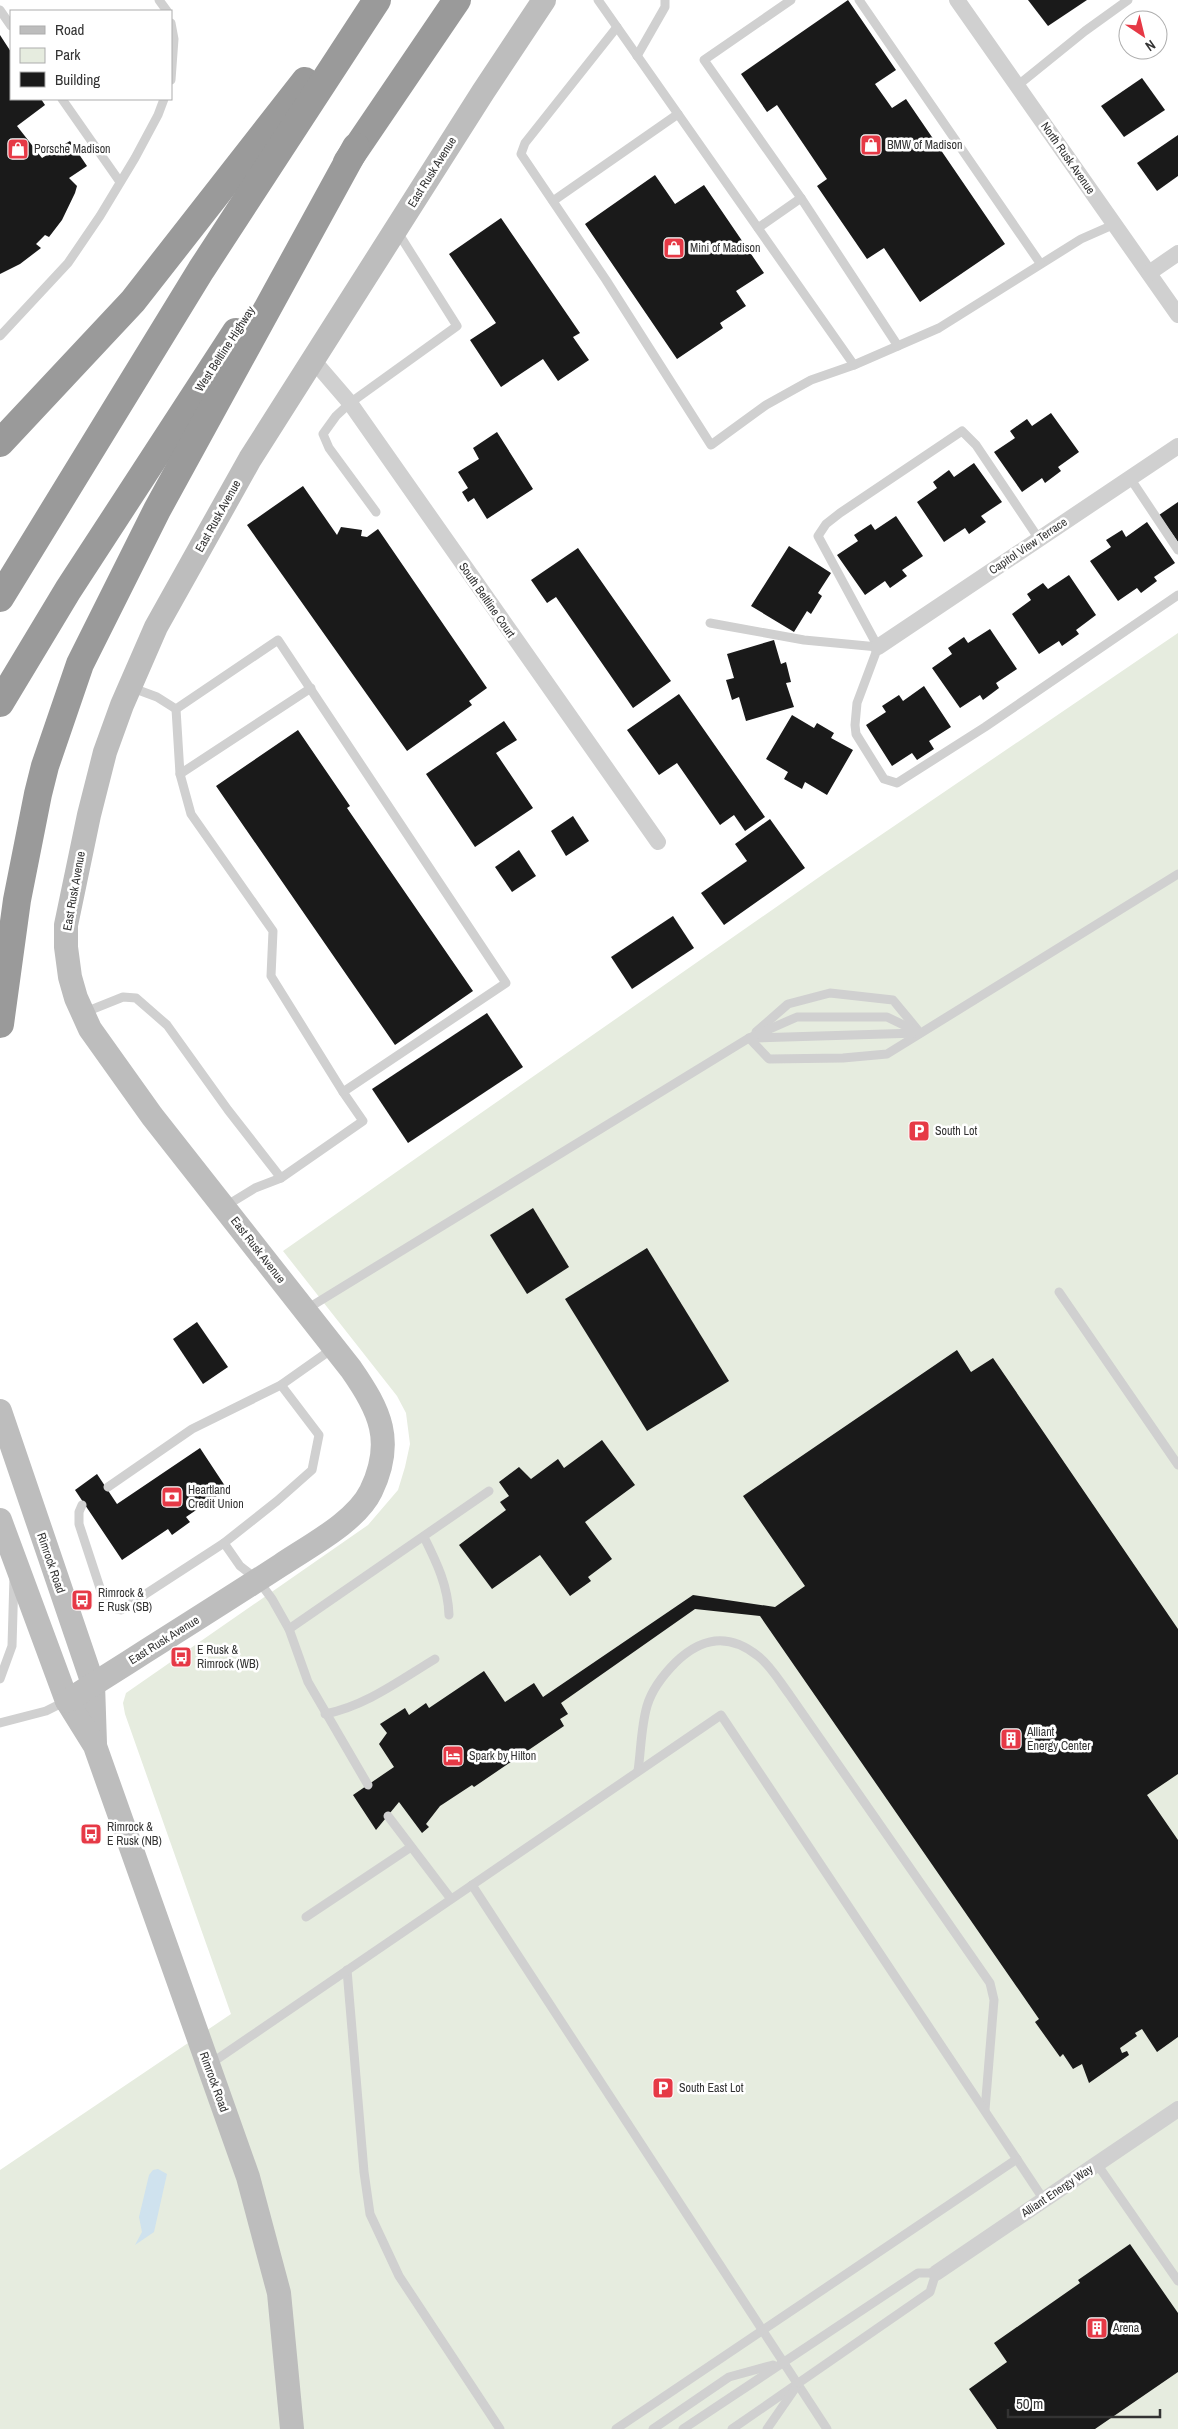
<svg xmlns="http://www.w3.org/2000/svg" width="1178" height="2429" font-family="'Archivo Narrow',sans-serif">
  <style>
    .green { fill: #e6ecdf }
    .water { fill: #cfe2ee }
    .building { fill: #1a1a1a }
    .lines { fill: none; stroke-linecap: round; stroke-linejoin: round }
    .lane { stroke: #d0d0d0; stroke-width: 9 }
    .street { stroke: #d0d0d0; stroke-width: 16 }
    .secondary { stroke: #bdbdbd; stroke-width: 24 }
    .highway { stroke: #9a9a9a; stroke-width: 28 }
    .labels { text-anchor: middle; stroke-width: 5; stroke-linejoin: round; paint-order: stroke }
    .poi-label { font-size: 12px; fill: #333; stroke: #fff; text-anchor: start }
    .street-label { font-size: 12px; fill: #333; stroke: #fff }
  </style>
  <rect width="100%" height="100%" fill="#fff"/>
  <polygon class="green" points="1178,633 1178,2429 0,2429 0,2170 231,2014 125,1714 123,1703 126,1693 368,1525 398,1490 405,1467 410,1444 406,1413 397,1396 283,1251 825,873"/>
  <polygon class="water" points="158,2169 167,2174 154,2232 135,2245 142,2232 139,2217 149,2175 153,2170"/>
  <g class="building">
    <polygon points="848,0 896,70 875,84 892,108 906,99 1005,244 920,302 884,248 867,259 817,186 827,179 777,105 767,112 741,74"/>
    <polygon points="1028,0 1087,0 1048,26"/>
    <polygon points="0,35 11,52 11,99 41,99 45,105 17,126 42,158 70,141 87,166 69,178 77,186 75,193 62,220 49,237 45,235 36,244 41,248 20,264 0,274"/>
    <polygon points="1142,78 1165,110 1124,137 1101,106"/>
    <polygon points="1178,135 1178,176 1157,191 1137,163"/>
    <polygon points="655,175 675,204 704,185 764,273 736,291 746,306 720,323 723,328 677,359 585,224"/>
    <polygon points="501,218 580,333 573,337 589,360 558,381 543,359 501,387 470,340 496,323 449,254"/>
    <polygon points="1051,413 1079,452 1058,467 1061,471 1045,483 1042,478 1022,492 994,452 1015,438 1010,431 1027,419 1032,426"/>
    <polygon points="497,432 533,489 487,519 474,498 468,502 462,492 468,488 458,472 479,459 473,448"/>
    <polygon points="974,463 1002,502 981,516 986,522 969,534 965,528 944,542 917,502 937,488 933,482 949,470 954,477"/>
    <polygon points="303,486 337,535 341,527 362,530 361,536 367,537 378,529 487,688 469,701 472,705 407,751 247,525"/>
    <polygon points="1178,502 1178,542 1159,515"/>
    <polygon points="896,516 923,556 902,570 907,576 890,588 885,581 865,595 837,555 858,541 854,535 871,524 875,530"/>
    <polygon points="1147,522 1175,563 1154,577 1157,581 1141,593 1137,588 1118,601 1090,561 1111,547 1106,540 1122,530 1126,537"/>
    <polygon points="789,546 831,573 818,593 822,596 811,614 807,611 794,632 751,606"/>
    <polygon points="578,548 671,681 633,708 556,597 547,603 531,580"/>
    <polygon points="1069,575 1096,615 1076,630 1079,634 1062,646 1059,641 1039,654 1012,614 1031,600 1027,594 1043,583 1048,589"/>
    <polygon points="990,629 1017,669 996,683 999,688 983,700 980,695 960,708 932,668 952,654 948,648 964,637 968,643"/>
    <polygon points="774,640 781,664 786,662 791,682 786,683 794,707 746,721 739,697 732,700 726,680 734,678 727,654"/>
    <polygon points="924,686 951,727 929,741 934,749 917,760 912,753 892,766 866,725 886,712 882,706 899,695 903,701"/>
    <polygon points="679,694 765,817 745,831 734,815 720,825 677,763 659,775 627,730"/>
    <polygon points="792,715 814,728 817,723 834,733 831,738 853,750 827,795 805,782 802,789 784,779 788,772 766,759"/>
    <polygon points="504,721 517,740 496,753 533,808 475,847 426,774"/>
    <polygon points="298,730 350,806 347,808 473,991 395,1045 216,786"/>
    <polygon points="573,816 589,841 566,856 551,831"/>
    <polygon points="770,819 805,868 724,925 701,893 747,861 735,844"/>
    <polygon points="519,850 536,876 512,892 495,867"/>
    <polygon points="673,916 694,948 632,989 611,957"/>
    <polygon points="487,1013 523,1067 408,1143 372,1089"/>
    <polygon points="533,1208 569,1267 527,1294 490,1235"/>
    <polygon points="647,1248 729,1381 647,1431 565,1299"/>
    <polygon points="197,1322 228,1367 203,1384 173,1339"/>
    <polygon points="957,1350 971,1372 993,1358 1178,1629 1178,1774 1147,1795 1178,1840 1178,2037 1157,2052 1142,2029 1135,2033 1137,2036 1120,2048 1122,2053 1127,2051 1129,2055 1089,2083 1082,2064 1073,2069 1063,2054 1060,2057 1035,2022 1039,2019 760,1616 695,1609 561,1703 568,1714 560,1719 564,1726 474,1787 472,1785 440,1806 426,1824 429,1827 422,1833 399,1802 376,1830 353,1795 394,1767 379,1744 387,1733 380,1724 405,1708 409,1715 426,1703 429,1708 484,1671 505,1702 534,1683 543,1697 693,1595 775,1607 805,1586 743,1496"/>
    <polygon points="602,1440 635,1485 585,1522 612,1559 588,1577 591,1581 570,1596 540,1555 492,1589 459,1545 506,1510 500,1502 509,1496 499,1482 519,1467 531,1479 558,1459 564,1468"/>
    <polygon points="200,1448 227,1489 186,1517 190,1522 172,1535 168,1529 122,1560 75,1490 97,1474 117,1504"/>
    <polygon points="1130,2244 1178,2313 1178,2372 1095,2429 997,2429 969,2389 1007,2362 994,2343 1080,2283 1078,2280"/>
  </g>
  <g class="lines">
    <g class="lane">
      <polyline points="159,0 167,11"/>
      <polyline points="598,0 854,365 939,328 1081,239 1115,224"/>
      <polyline points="859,0 1040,263"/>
      <polyline points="0,10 11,26"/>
      <polyline points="171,23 174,39 171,80"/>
      <polyline points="617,27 525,143 521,154 606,280 711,445 766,405 811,380 854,365"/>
      <polyline points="637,56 665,7 665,0"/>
      <polyline points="1017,86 1085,31 1128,0"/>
      <polyline points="62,99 120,182"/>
      <polyline points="801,198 898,346"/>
      <polyline points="553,201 678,114"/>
      <polyline points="758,228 801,198 704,60 791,0"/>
      <polyline points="0,336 68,263 100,216 135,158 158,115 164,99"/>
      <polyline points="1130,478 1178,550"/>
      <polyline points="376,512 329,448 323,434 336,416 350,403 457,326 397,231"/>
      <polyline points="710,623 804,640 878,647 818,536 826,524 840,513 962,431 976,445 1039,539"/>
      <polyline points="878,647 857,703 855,725 856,734 884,779 897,783 985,727 1178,595"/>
      <polyline points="130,687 157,697 176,709 278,640 506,983 343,1092 363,1121 281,1178 255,1188 224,1207"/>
      <polyline points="176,709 180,774 191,814 273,931 271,976 343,1092"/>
      <polyline points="180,774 311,688"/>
      <polyline points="83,1013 123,997 136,998 167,1025 228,1110 281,1178"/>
      <polyline points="756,1032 788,1004 830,993 893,1000 917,1029"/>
      <polyline points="749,1038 769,1059 843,1058 887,1054 1178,874"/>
      <polyline points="754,1038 918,1033"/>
      <polyline points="1059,1292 1178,1465"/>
      <polyline points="305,1310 749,1038 797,1017 887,1017 920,1033"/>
      <polyline points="281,1385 319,1435 312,1470 277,1501 224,1543 240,1566 258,1580 272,1599 289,1629 308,1682 368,1785"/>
      <polyline points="108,1487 192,1429 281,1385 332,1349"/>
      <polyline points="82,1505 79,1512 79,1524 101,1591 113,1608 121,1610 224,1543"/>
      <path d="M424,1537C437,1563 448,1586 449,1615"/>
      <polyline points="289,1629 489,1491"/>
      <polyline points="0,1679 12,1646 14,1577"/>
      <path d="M325,1714C366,1706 400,1680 435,1659"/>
      <polyline points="0,1723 46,1711 66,1701"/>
      <path d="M638,1771C641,1750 641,1727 647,1706C652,1689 663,1675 676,1662C702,1637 729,1633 758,1656C770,1665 780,1682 789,1694L990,1983L994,2000L985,2110"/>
      <polyline points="388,1816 451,1899"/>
      <polyline points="472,1885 827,2429"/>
      <polyline points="306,1917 411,1847"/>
      <polyline points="347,1970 364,2172 370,2214 399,2276 500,2429"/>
      <polyline points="210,2064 721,1715 1044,2200"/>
      <polyline points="1097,2164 1178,2281"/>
      <polyline points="616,2429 1017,2159"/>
      <polyline points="653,2429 729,2377 773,2365"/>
      <polyline points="683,2429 918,2273 936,2273 930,2292 732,2429"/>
      <polyline points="767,2429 794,2390"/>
    </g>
    <g class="street">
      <polyline points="957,0 1178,315"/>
      <polyline points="1149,273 1178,253"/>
      <polyline points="313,360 350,403 658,842"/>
      <polyline points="878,647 1178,446"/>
      <polyline points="936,2273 1178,2109"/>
    </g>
    <g class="secondary">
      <polyline points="0,1411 93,1684 95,1744"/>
      <polyline points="0,1520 67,1701 95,1746 248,2177 279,2293 292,2429"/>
      <path d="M67,1701C138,1656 210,1611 281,1565C309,1546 356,1522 371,1491C395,1441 380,1411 351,1369L152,1116L90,1029L76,998L70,977L66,947V925L89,815L105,752L122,705L156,627L250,459L483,92L544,0"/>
    </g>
    <g class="highway">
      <polyline points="347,162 457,0"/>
      <polyline points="0,443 133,301 305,81"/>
      <polyline points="0,598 201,270 377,0"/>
      <polyline points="0,703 68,590 236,332"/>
      <polyline points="0,1024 17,900 38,794 45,766 80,664 157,510 356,147"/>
    </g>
  </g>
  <defs>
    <g id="shop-square" transform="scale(1.125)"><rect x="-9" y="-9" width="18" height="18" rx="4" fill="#e63946" stroke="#fff"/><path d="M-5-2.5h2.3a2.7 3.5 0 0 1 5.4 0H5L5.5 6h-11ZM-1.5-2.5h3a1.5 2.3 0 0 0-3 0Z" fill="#fff"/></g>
    <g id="parking-square" transform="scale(1.125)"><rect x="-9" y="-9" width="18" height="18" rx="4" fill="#e63946" stroke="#fff"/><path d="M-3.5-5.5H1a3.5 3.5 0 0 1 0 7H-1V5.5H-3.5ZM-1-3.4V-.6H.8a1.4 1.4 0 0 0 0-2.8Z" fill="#fff"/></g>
    <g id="bank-square" transform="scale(1.125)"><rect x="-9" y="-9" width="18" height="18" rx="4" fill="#e63946" stroke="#fff"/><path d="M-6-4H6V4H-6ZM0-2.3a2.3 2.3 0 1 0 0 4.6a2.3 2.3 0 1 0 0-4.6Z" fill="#fff"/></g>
    <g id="bus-square" transform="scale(1.125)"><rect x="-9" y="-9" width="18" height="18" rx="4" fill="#e63946" stroke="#fff"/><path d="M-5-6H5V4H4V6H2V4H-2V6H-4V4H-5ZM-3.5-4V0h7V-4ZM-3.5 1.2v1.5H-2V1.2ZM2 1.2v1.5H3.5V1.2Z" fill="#fff"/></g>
    <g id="building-square" transform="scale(1.125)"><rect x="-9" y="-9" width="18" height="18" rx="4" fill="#e63946" stroke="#fff"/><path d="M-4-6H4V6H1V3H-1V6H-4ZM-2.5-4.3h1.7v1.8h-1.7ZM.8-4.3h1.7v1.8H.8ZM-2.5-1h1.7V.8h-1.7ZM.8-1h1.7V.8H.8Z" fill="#fff"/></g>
    <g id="hotel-square" transform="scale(1.125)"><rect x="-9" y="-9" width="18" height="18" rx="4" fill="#e63946" stroke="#fff"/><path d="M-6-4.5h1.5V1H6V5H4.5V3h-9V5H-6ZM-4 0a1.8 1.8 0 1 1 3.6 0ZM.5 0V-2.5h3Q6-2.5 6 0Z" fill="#fff"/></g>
  </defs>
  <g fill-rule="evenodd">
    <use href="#shop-square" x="871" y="145"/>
    <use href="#shop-square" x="18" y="149"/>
    <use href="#shop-square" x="674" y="248"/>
    <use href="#parking-square" x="919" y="1131"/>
    <use href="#bank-square" x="172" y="1497"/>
    <use href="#bus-square" x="82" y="1600"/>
    <use href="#bus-square" x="181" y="1657"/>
    <use href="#building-square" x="1011" y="1739"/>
    <use href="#hotel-square" x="453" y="1756"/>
    <use href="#bus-square" x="91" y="1834"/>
    <use href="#parking-square" x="663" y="2088"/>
    <use href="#building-square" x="1097" y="2328"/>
  </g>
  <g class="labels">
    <g class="poi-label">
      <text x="887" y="149">BMW of Madison</text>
      <text x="34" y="153">Porsche Madison</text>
      <text x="690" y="252">Mini of Madison</text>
      <text x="935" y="1135">South Lot</text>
      <text x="188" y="1494">Heartland<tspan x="188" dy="14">Credit Union</tspan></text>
      <text x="98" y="1597">Rimrock &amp;<tspan x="98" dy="14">E Rusk (SB)</tspan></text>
      <text x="197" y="1654">E Rusk &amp;<tspan x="197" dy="14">Rimrock (WB)</tspan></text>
      <text x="1027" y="1736">Alliant<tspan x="1027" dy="14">Energy Center</tspan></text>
      <text x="469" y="1760">Spark by Hilton</text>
      <text x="107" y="1831">Rimrock &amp;<tspan x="107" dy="14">E Rusk (NB)</tspan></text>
      <text x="679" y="2092">South East Lot</text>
      <text x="1113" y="2332">Arena</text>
    </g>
    <g class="street-label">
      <text transform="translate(1068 158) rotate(55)" y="4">North Rusk Avenue</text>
      <text transform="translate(432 172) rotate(-58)" y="4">East Rusk Avenue</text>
      <text transform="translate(225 349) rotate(-57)" y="4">West Beltline Highway</text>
      <text transform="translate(218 516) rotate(-61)" y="4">East Rusk Avenue</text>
      <text transform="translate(1028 546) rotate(-34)" y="4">Capitol View Terrace</text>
      <text transform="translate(487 600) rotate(55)" y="4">South Beltline Court</text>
      <text transform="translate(74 891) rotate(-80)" y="4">East Rusk Avenue</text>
      <text transform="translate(258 1250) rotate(52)" y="4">East Rusk Avenue</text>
      <text transform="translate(51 1563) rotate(71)" y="4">Rimrock Road</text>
      <text transform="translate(164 1640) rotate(-32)" y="4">East Rusk Avenue</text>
      <text transform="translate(214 2082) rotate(70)" y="4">Rimrock Road</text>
      <text transform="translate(1057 2191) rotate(-34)" y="4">Alliant Energy Way</text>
    </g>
  </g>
  <rect x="10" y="10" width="162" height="90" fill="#ffffff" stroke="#adadad"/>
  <rect x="20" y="26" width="25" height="8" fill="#bdbdbd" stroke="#adadad"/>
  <text x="55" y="35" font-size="15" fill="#333333">Road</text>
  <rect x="20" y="48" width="25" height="15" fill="#e6ecdf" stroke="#adadad"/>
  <text x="55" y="60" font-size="15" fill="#333333">Park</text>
  <rect x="20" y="72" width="25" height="15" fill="#1a1a1a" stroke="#adadad"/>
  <text x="55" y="85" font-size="15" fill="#333333">Building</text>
  <g transform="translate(1143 35) rotate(145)"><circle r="24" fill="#ffffff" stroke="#adadad"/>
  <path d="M0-4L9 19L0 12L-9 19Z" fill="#e63946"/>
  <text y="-8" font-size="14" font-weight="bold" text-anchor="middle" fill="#333333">N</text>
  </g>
  <path d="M1008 2409v8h152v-8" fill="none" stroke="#333333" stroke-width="2.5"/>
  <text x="1016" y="2409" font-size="15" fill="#333333" stroke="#ffffff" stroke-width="4" paint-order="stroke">50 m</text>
</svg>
